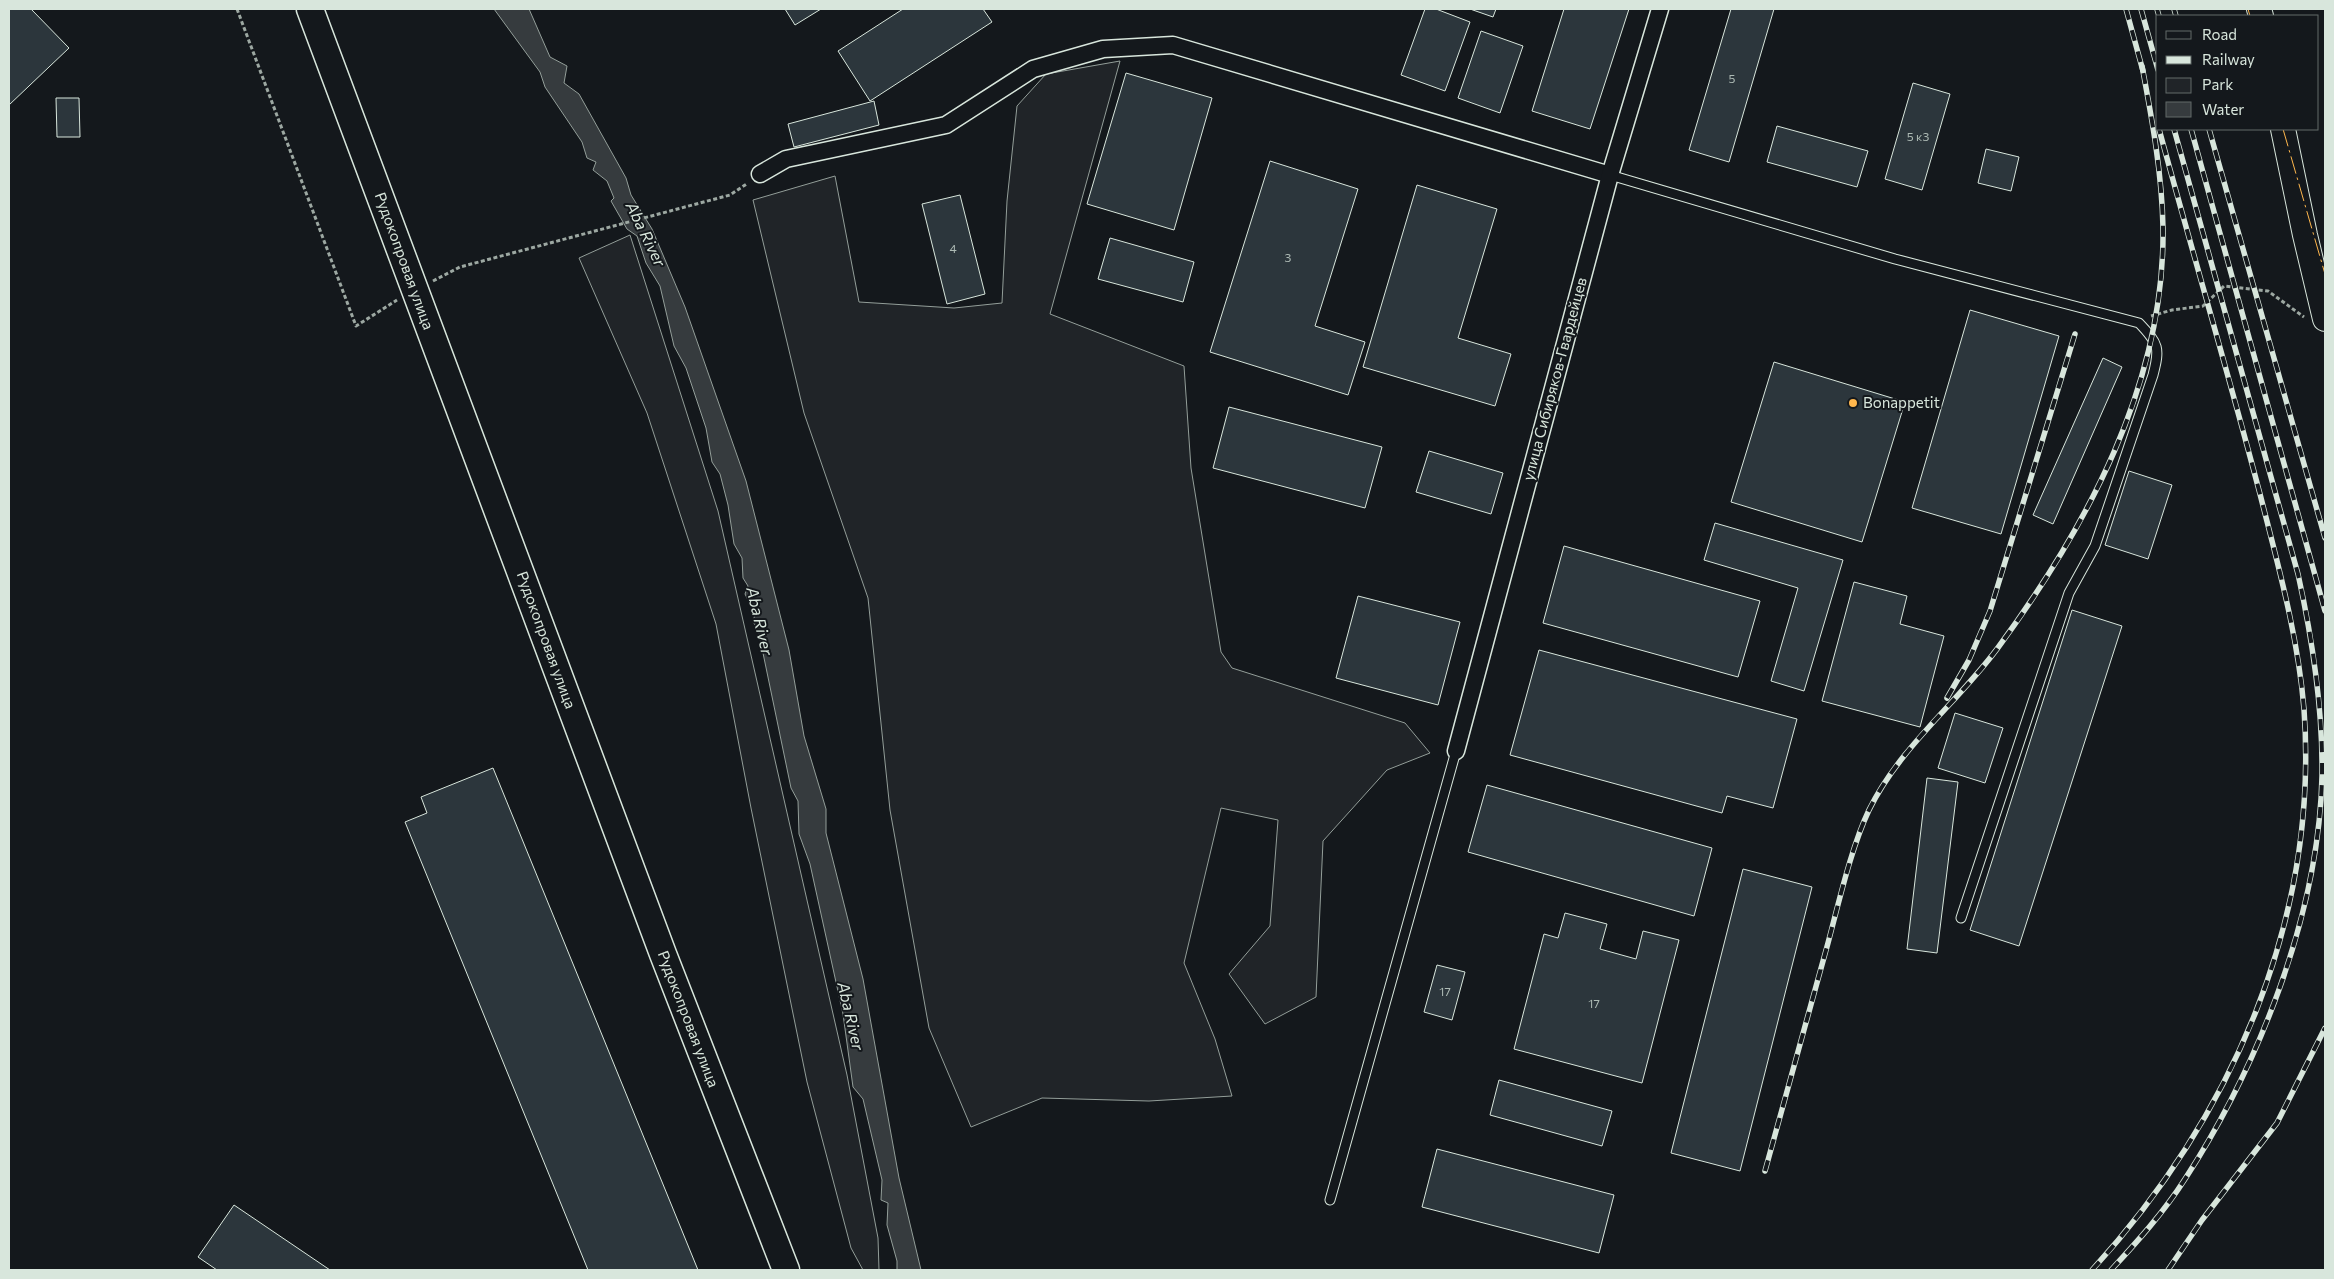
<svg xmlns="http://www.w3.org/2000/svg" width="2334" height="1279" font-family="Commissioner,sans-serif">
  <style>
    .green { fill: #202428; stroke: #939e99 }
    .water { fill: #363b3e; stroke: #939e99 }
    .building { fill: #2c363c; stroke: #d8e6dc }
    .lines { fill: none; stroke-linecap: round; stroke-linejoin: round }
    .lane-casing { stroke: #d8e6dc; stroke-width: 11 }
    .street-casing { stroke: #d8e6dc; stroke-width: 19 }
    .secondary-casing { stroke: #d8e6dc; stroke-width: 26 }
    .primary-casing { stroke: #d8e6dc; stroke-width: 29 }
    .path { stroke: #9da8a2; stroke-width: 3; stroke-dasharray: 4 2.5; stroke-linecap: butt }
    .lane { stroke: #14181c; stroke-width: 9 }
    .street { stroke: #14181c; stroke-width: 16 }
    .secondary { stroke: #14181c; stroke-width: 24 }
    .primary { stroke: #14181c; stroke-width: 26 }
    .rail-casing { stroke: #d8e6dc; stroke-width: 5.5 }
    .rail { stroke: #14181c; stroke-width: 4; stroke-dasharray: 11; stroke-linecap: butt }
    .power { stroke: #ffb74d; stroke-width: 1; stroke-dasharray: 18 4 2.5 4; stroke-linecap: butt }
    .poi-dot { fill: #ffb74d; stroke: #14181c; stroke-width: 2 }
    .labels { text-anchor: middle; stroke-width: 4; stroke-linejoin: round; paint-order: stroke }
    .number-label { font-size: 12px; fill: #adbab4 }
    .street-label { font-size: 15px; fill: #d8e6dc; stroke: #14181c }
    .poi-label { font-size: 15px; fill: #d8e6dc; stroke: #14181c; text-anchor: start }
    .water-label { font-size: 16px; font-style: italic; fill: #d8e6dc; stroke: #14181c }
  </style>
  <rect width="100%" height="100%" fill="#14181c"/>
  <g class="green">
    <polygon points="1120,61 1050,314 1184,366 1191,468 1221,652 1232,668 1405,723 1430,753 1387,770 1323,841 1316,997 1265,1024 1229,974 1270,926 1278,820 1221,808 1184,963 1215,1039 1232,1096 1149,1101 1042,1098 971,1127 929,1028 890,810 868,598 804,413 753,200 835,176 859,302 954,308 1002,303 1007,201 1017,106 1046,74"/>
    <polygon points="630,235 718,511 847,1075 878,1238 879,1270 863,1270 851,1248 807,1082 751,808 716,624 647,413 579,258"/>
  </g>
  <polygon class="water" points="494,9 529,9 550,57 567,66 564,83 579,94 626,178 631,195 652,229 685,307 746,481 789,650 804,736 826,809 826,833 863,979 899,1178 921,1270 897,1270 897,1261 887,1225 888,1203 881,1200 882,1180 863,1099 853,1087 843,1014 810,864 799,834 798,801 791,788 758,629 753,622 755,614 745,594 748,586 743,578 742,558 734,544 728,505 720,474 712,462 706,428 686,368 674,346 660,286 646,263 637,236 627,229 611,201 614,198 607,181 593,170 596,162 587,158 582,142 545,87 540,72"/>
  <g class="building">
    <polygon points="9,9 31,9 69,48 9,105"/>
    <polygon points="785,9 821,9 795,25"/>
    <polygon points="903,9 983,9 992,22 870,101 838,51"/>
    <polygon points="1425,9 1436,9 1470,22 1445,91 1401,75"/>
    <polygon points="1470,9 1496,9 1493,17"/>
    <polygon points="1564,9 1629,9 1590,129 1532,111"/>
    <polygon points="1731,9 1774,9 1729,162 1689,150"/>
    <polygon points="1481,31 1523,46 1500,113 1458,98"/>
    <polygon points="1126,73 1212,98 1174,230 1087,204"/>
    <polygon points="1913,83 1950,94 1922,190 1885,179"/>
    <polygon points="56,98 79,98 80,137 57,137"/>
    <polygon points="874,101 879,125 794,147 788,124"/>
    <polygon points="1777,126 1868,151 1857,187 1767,162"/>
    <polygon points="1986,149 2019,157 2011,191 1978,183"/>
    <polygon points="1270,161 1358,189 1315,326 1365,342 1348,395 1210,352"/>
    <polygon points="1417,185 1497,209 1458,338 1511,354 1495,406 1363,367"/>
    <polygon points="960,195 985,294 947,304 922,204"/>
    <polygon points="1110,238 1194,262 1183,302 1098,279"/>
    <polygon points="1970,310 2059,336 2001,534 1912,508"/>
    <polygon points="2103,358 2122,367 2053,524 2033,515"/>
    <polygon points="1774,362 1905,402 1862,542 1731,502"/>
    <polygon points="1229,407 1382,447 1365,508 1213,468"/>
    <polygon points="1429,451 1503,473 1491,514 1416,492"/>
    <polygon points="2129,471 2172,485 2148,559 2105,545"/>
    <polygon points="1715,523 1843,560 1804,691 1771,681 1798,588 1704,560"/>
    <polygon points="1564,546 1760,601 1738,677 1543,623"/>
    <polygon points="1854,582 1907,596 1900,624 1944,636 1920,727 1822,701"/>
    <polygon points="1358,596 1460,622 1438,705 1336,678"/>
    <polygon points="2072,610 2122,626 2019,946 1970,930"/>
    <polygon points="1539,650 1797,719 1773,808 1727,796 1722,813 1510,755"/>
    <polygon points="1955,713 2003,728 1985,783 1938,768"/>
    <polygon points="493,768 698,1270 588,1270 405,822 427,813 421,797"/>
    <polygon points="1927,778 1958,782 1937,953 1907,949"/>
    <polygon points="1487,785 1712,848 1694,916 1468,852"/>
    <polygon points="1743,869 1812,887 1740,1171 1671,1153"/>
    <polygon points="1565,913 1607,924 1600,949 1636,959 1643,931 1679,940 1642,1083 1514,1049 1544,934 1558,938"/>
    <polygon points="1437,965 1465,972 1452,1020 1424,1012"/>
    <polygon points="1499,1080 1612,1111 1602,1146 1490,1115"/>
    <polygon points="1437,1149 1614,1195 1599,1253 1422,1207"/>
    <polygon points="234,1205 330,1270 217,1270 198,1257"/>
  </g>
  <g class="lines">
    <g class="lane-casing">
      <g id="lane">
        <path d="M1610,175L1895,259L2139,323C2159,344 2160,348 2153,375L2095,546L2069,593L1961,918"/>
        <polyline points="1330,1200 1456,751"/>
      </g>
    </g>
    <g class="street-casing">
      <g id="street">
        <polyline points="760,174 786,159 946,125 1033,69 1103,49 1173,45 1610,175"/>
        <polyline points="1456,751 1610,175 1660,9"/>
      </g>
    </g>
    <g class="secondary-casing">
      <g id="secondary">
        <polyline points="2259,9 2261,16"/>
        <polyline points="2283,129 2305,235 2325,319"/>
      </g>
    </g>
    <g class="primary-casing">
      <polyline id="primary" points="310,9 663,954 786,1270"/>
    </g>
    <g class="path">
      <polyline points="237,9 356,326 397,300"/>
      <polyline points="433,281 460,267 730,195 748,183"/>
      <polyline points="2151,316 2172,310 2203,306 2224,286 2268,291 2304,317"/>
    </g>
    <use href="#lane" class="lane"/>
    <use href="#street" class="street"/>
    <use href="#secondary" class="secondary"/>
    <use href="#primary" class="primary"/>
    <g class="rail-casing">
      <g id="rail">
        <polyline points="2126,9 2143,71"/>
        <polyline points="2141,9 2158,70"/>
        <polyline points="2157,9 2159,16"/>
        <polyline points="2174,9 2176,16"/>
        <polyline points="2191,129 2325,611"/>
        <polyline points="2209,129 2325,538"/>
        <polyline points="1947,698 1969,660 1990,611 2075,334"/>
        <path d="M1765,1171C1786,1095 1807,1019 1828,943C1839,902 1851,848 1869,810C1900,747 1956,704 1997,649C2087,527 2165,383 2163,228C2162,173 2152,119 2142,66"/>
        <path d="M2092,1270C2232,1117 2319,919 2304,709C2298,636 2278,565 2260,494C2228,372 2192,251 2159,129"/>
        <path d="M2111,1270C2137,1242 2164,1212 2185,1179C2259,1065 2319,914 2322,776C2323,708 2313,642 2298,574L2174,129"/>
        <polyline points="2168,1270 2202,1220 2277,1123 2325,1028"/>
      </g>
    </g>
    <use href="#rail" class="rail"/>
    <g class="power">
      <polyline points="2248,9 2250,16"/>
      <polyline points="2283,129 2325,274"/>
    </g>
  </g>
  <circle class="poi-dot" cx="1853" cy="403" r="5"/>
  <g class="labels">
    <g class="number-label">
      <text x="1732" y="83">5</text>
      <text x="1918" y="141">5 к3</text>
      <text x="953" y="253">4</text>
      <text x="1288" y="262">3</text>
      <text x="1445" y="996">17</text>
      <text x="1594" y="1008">17</text>
    </g>
    <g class="street-label">
      <text transform="translate(404 261) rotate(70)" y="5">Рудокопровая улица</text>
      <text transform="translate(1555 379) rotate(-75)" y="5">улица Сибиряков-Гвардейцев</text>
      <text transform="translate(546 640) rotate(70)" y="5">Рудокопровая улица</text>
      <text transform="translate(688 1019) rotate(69)" y="5">Рудокопровая улица</text>
    </g>
    <g class="poi-label">
      <text x="1863" y="408">Bonappetit</text>
    </g>
    <g class="water-label">
      <text transform="translate(646 234) rotate(64)" y="6">Aba River</text>
      <text transform="translate(760 621) rotate(77)" y="6">Aba River</text>
      <text transform="translate(851 1016) rotate(77)" y="6">Aba River</text>
    </g>
  </g>
  <rect width="2334" height="1279" fill="none" stroke="#d8e6dc" stroke-width="20"/>
  <rect x="2156" y="15" width="162" height="115" fill="#14181c" stroke="#626a69"/>
  <rect x="2166" y="31" width="25" height="8" fill="#14181c" stroke="#626a69"/>
  <text x="2202" y="40" font-size="15" fill="#d8e6dc">Road</text>
  <rect x="2166" y="56" width="25" height="8" fill="#d8e6dc" stroke="#626a69"/>
  <text x="2202" y="65" font-size="15" fill="#d8e6dc">Railway</text>
  <rect x="2166" y="78" width="25" height="15" fill="#202428" stroke="#626a69"/>
  <text x="2202" y="90" font-size="15" fill="#d8e6dc">Park</text>
  <rect x="2166" y="102" width="25" height="15" fill="#363b3e" stroke="#626a69"/>
  <text x="2202" y="115" font-size="15" fill="#d8e6dc">Water</text>
</svg>
